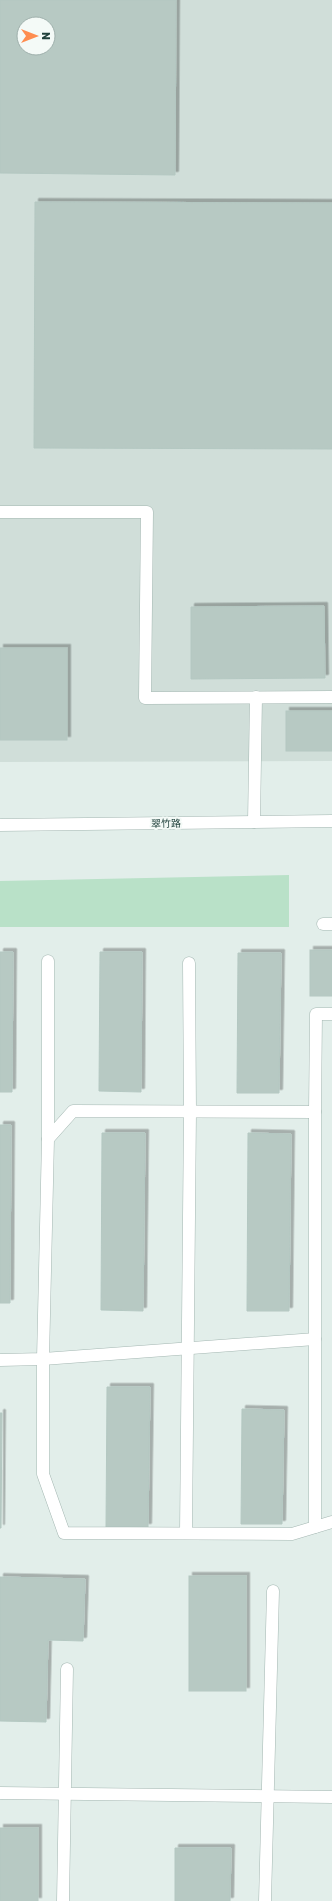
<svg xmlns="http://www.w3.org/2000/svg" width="332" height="1901" font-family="Rubik,'Noto Sans SC',sans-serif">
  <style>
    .built { fill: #d0ded9; fill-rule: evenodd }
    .green { fill: #b9e1c8 }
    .building { fill: #b7c9c3; stroke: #b4c8c2; fill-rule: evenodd; filter: url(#shadow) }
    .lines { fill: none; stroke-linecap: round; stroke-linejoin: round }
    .minor-casing { stroke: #a4b7b2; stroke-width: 13 }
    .minor { stroke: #fff; stroke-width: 12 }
    .labels { text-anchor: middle; stroke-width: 4; stroke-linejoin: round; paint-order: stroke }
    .street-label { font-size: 10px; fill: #20413c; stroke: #f4faf7 }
  </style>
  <defs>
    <filter id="shadow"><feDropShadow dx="3.5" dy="-3.5" stdDeviation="0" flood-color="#0004"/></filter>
  </defs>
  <rect width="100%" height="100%" fill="#e2eeea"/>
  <path class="built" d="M0,0H332V761L0,762ZM24,24H48V48H24Z"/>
  <polygon class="green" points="289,875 289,927 0,927 0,881"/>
  <g class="building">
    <path d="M0,0H176L175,175L0,173ZM24,24H48V48H24Z"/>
    <polygon points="35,202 332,203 332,449 34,448"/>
    <polygon points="324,606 325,678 191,679 191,607"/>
    <rect x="0" y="648" width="67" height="92"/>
    <rect x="286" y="711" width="46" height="40"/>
    <rect x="310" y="950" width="22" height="46"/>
    <polygon points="0,952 13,952 12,1092 0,1092"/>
    <polygon points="100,952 142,952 141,1092 99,1091"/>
    <polygon points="238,953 281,953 279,1093 237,1093"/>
    <polygon points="0,1125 11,1125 10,1303 0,1303"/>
    <polygon points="102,1133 145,1133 143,1311 101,1310"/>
    <polygon points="248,1133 291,1134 289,1311 247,1311"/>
    <polygon points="107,1387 150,1387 148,1527 106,1527"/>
    <polygon points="242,1409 284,1410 282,1524 241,1524"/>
    <polygon points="0,1413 2,1413 1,1528 0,1528"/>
    <rect x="189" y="1576" width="57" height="115"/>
    <polygon points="0,1577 85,1579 83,1641 48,1640 46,1722 0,1721"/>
    <rect x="0" y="1828" width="38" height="73"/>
    <polygon points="175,1848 231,1848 230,1901 175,1901"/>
  </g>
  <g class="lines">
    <g class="minor-casing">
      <g id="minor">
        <polyline points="0,512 147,512 145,698 332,697"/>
        <polyline points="254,822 256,697"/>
        <polyline points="0,825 332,821"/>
        <polyline points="323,924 332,924"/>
        <polyline points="48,961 48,1139"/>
        <polyline points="332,1014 316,1014 315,1112 73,1111 48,1139 43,1359 43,1474 64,1533 292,1534 332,1522"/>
        <polyline points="315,1112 315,1527"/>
        <polyline points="0,1360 43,1359 315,1339"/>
        <polyline points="186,1533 190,1112 189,963"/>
        <polyline points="0,1793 332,1797"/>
        <polyline points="63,1901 67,1669"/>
        <polyline points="265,1901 273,1591"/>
      </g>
    </g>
    <use href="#minor" class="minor"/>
  </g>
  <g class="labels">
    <g class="street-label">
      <text transform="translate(166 823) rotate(-1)" y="4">翠竹路</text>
    </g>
  </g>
  <g transform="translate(36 36) rotate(90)"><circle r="19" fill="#f4faf7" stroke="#9fb0ac"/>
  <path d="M0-3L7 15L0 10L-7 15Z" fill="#fe8d50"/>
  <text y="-6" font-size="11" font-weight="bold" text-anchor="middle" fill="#20413c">N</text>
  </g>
</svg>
